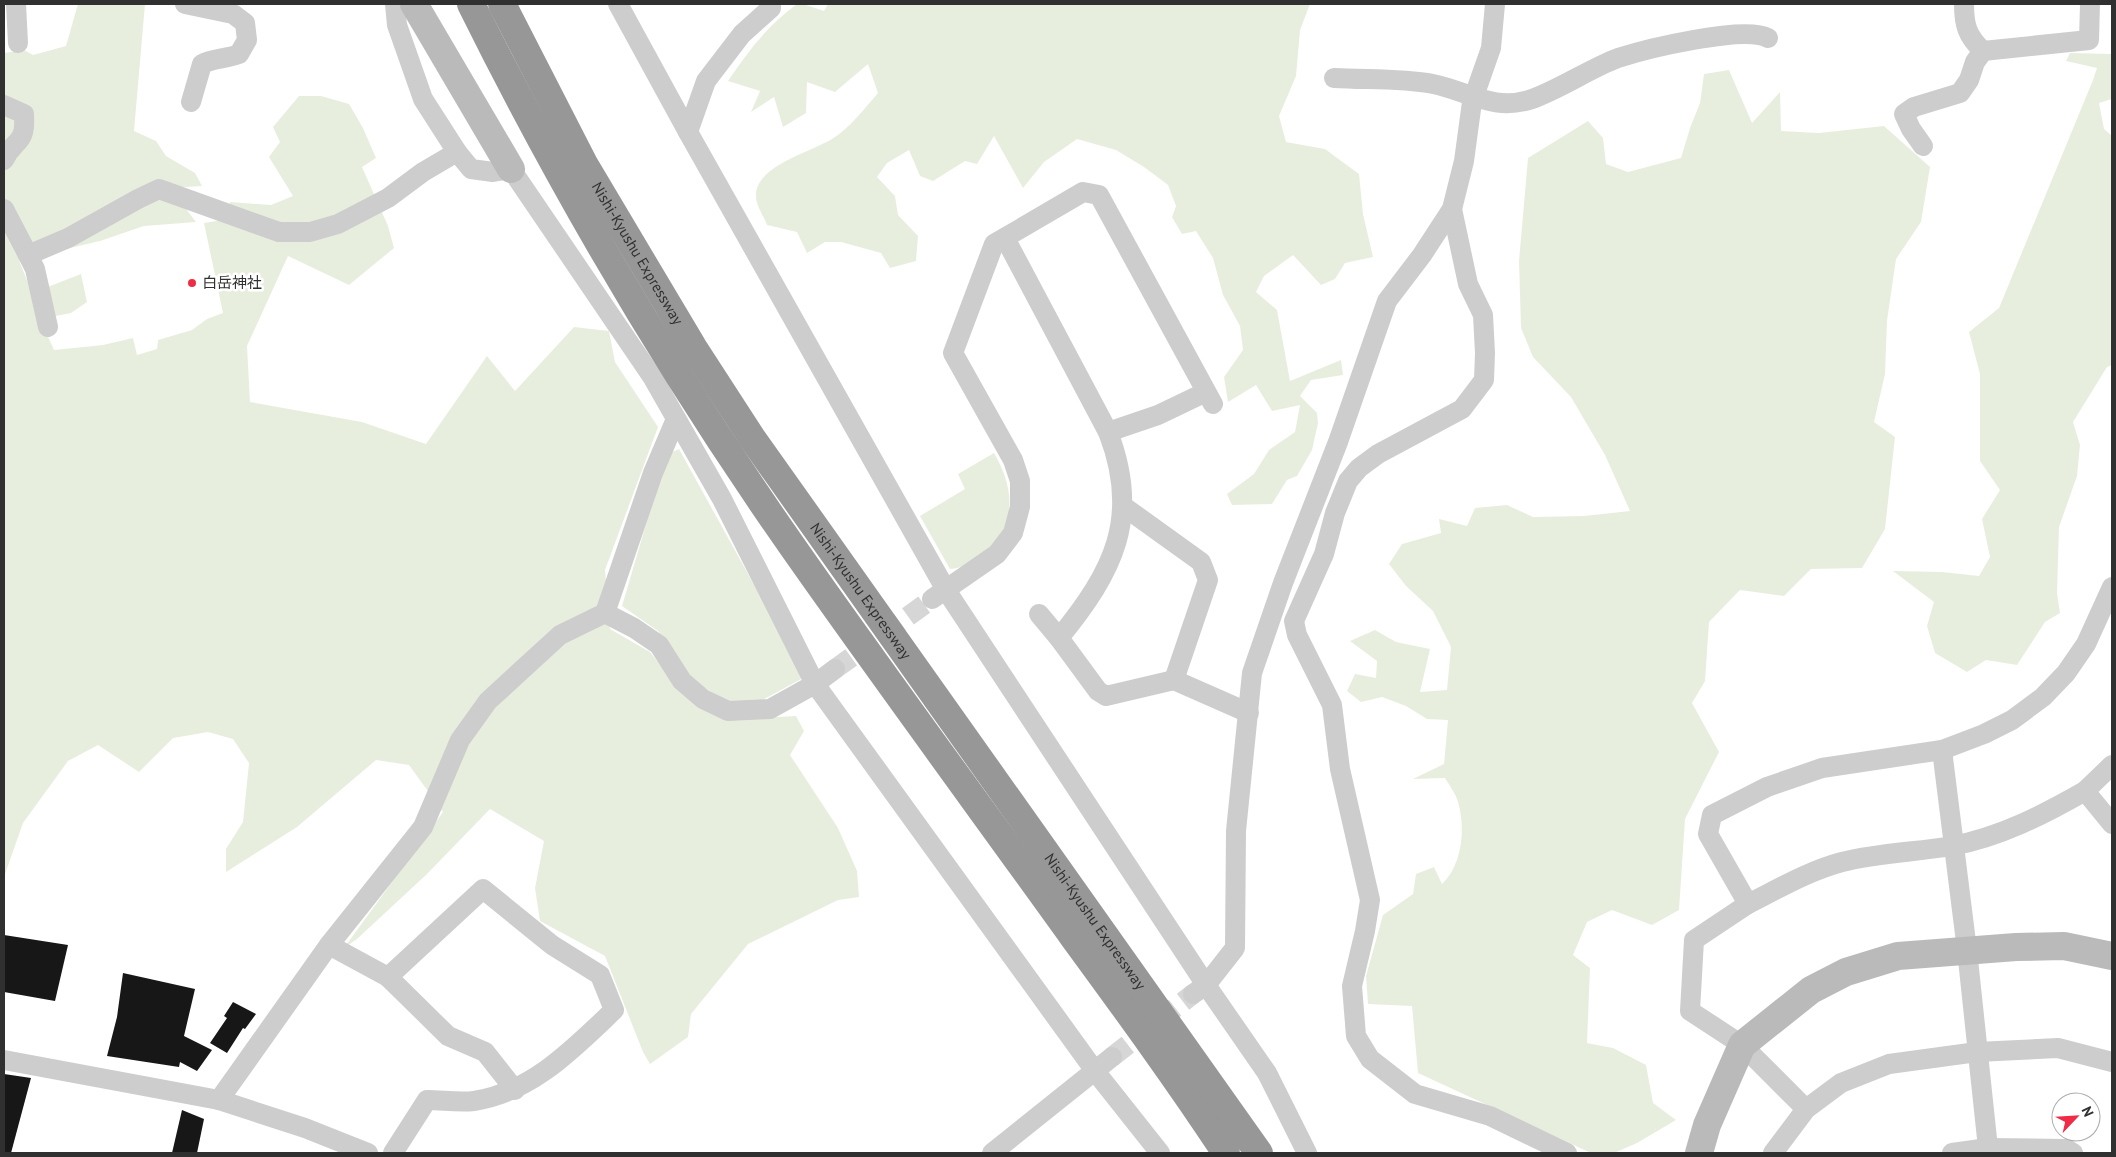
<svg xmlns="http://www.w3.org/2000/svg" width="2116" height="1157" font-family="'PT Sans','Noto Sans JP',sans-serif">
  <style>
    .green { fill: #e8eede }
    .building { fill: #171717 }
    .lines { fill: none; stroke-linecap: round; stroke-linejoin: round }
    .street-tunnel { stroke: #d6d6d6; stroke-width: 20; stroke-dasharray: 20 10; stroke-linecap: butt }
    .street { stroke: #cdcdcd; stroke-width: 20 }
    .secondary { stroke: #bababa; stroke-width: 28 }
    .highway { stroke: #979797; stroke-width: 28 }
    .poi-dot { fill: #ef2b46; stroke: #fff; stroke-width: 2 }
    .labels { text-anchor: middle; stroke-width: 5; stroke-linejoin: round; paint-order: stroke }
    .street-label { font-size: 15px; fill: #303030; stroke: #fff }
    .poi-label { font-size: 15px; fill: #303030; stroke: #fff; text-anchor: start }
  </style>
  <rect width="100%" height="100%" fill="#fff"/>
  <g class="green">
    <polygon points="78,4 145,4 134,131 156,141 166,156 195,173 202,186 170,188 196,222 144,226 100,241 19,260 32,293 81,274 87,302 71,313 40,319 54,350 103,345 133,338 137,355 157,349 158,340 192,330 207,319 223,313 204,223 228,219 230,202 271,205 293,196 269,157 280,142 273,127 299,96 321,96 349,104 363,128 376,158 362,167 388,226 394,248 349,285 288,256 247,346 250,402 362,422 426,444 487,356 515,391 574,327 609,331 615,362 658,427 605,570 610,629 650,652 683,694 736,719 796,716 804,731 790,755 838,828 857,871 859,897 838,900 748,944 691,1014 688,1037 650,1064 643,1052 605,956 540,921 535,888 544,841 490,809 427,874 357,939 344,948 443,812 409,765 376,760 297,827 226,872 226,849 243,822 249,763 233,739 208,732 173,738 139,772 98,745 68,761 23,823 4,877 4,53 24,50 33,55 66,46"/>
    <path d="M797,4H803L824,11L828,4H1310L1300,30L1296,76L1279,116L1286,142L1325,149L1359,174L1363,214L1373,257L1345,263L1335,279L1321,285L1293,255L1264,276L1256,292L1277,310L1290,381L1341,360L1343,375L1311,380L1300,396L1317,413L1318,423L1312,450L1297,476L1287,480L1272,504L1232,505L1227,494L1254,474L1269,450L1295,432L1300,405L1272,411L1256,385L1228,402L1224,377L1243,350L1240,326L1223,295L1213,258L1196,231L1182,234L1172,217L1176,206L1168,185L1144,167L1116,150L1077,139L1044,162L1023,188L994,136L977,164L965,161L933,181L920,176L909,150L887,163L877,177L895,196L898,215L918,236L916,261L890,268L881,253L841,242H825L807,253L797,232L767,225C764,217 756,205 756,197C754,166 811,152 832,139C849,129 864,109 878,93L868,64L835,92L807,82L806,113L783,127L774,97L751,112L760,91L728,81C748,51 768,25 797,4Z"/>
    <polygon points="2070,53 2112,54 2112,99 2099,103 2104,129 2112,136 2112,365 2107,367 2073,422 2080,445 2077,476 2059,527 2057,593 2060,613 2045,622 2017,665 1986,660 1967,672 1935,653 1927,626 1934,602 1893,571 1942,572 1979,576 1990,557 1982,519 2000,490 1980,461 1980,374 1969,332 1999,308 2093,80 2097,68 2066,61"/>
    <path d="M1729,70L1752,123L1780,92L1781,131L1819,133L1884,126L1930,167L1921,222L1896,259L1887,321L1885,374L1874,422L1895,437L1885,529L1862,568L1811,569L1784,596L1740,590L1709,622L1705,681L1692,703L1719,752L1685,819L1679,910L1652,925L1612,910L1587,922L1573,955L1590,968L1587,1043L1613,1048L1646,1065L1653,1103L1676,1120L1637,1143L1614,1153H1591L1418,1073L1412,1006L1368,1004L1366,976L1383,915L1413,894L1416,874L1434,867L1442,884C1462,865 1466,829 1458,802C1456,794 1449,785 1445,778L1413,779L1444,764L1448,720L1427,719L1406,706L1382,697L1361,702L1347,691L1355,674L1376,678L1377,661L1350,641L1375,630L1396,642L1430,649L1420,692L1447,690L1451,647L1433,611L1406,586L1389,564L1402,544L1441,533L1439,519L1467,526L1475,508L1507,505L1533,517L1584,516L1630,511L1605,455L1571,397L1533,357L1521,328L1519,261L1528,158L1588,121L1603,138L1606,164L1628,172L1681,158L1690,128L1700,103L1704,74Z"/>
    <polygon points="679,449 805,677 759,702 731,705 693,680 673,649 658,631 622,606 657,487 670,453"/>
    <path d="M994,453C1016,490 1018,532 978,558C968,564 962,568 950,569L920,516L965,489L958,474Z"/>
  </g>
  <g class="building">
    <polygon points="4,935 68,945 55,1001 4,992"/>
    <polygon points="123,973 195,989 184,1036 212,1050 197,1071 180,1062 179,1067 107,1056 117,1017"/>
    <polygon points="233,1002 256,1014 245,1029 243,1028 227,1053 210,1043 227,1018 224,1016"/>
    <polygon points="4,1074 31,1078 11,1153 4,1153"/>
    <polygon points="182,1110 204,1119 197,1153 172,1153"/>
  </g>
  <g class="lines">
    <g class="street-tunnel">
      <polyline points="835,669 932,599"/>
      <polyline points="1112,1057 1193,994"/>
    </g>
    <g class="street">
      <polyline points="16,4 18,43"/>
      <path d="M185,4L233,14L245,23L247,40L239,54C226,59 213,58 202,64L191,102"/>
      <polyline points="395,4 397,25 423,99 457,152"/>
      <polyline points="618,4 688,132 946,590 1206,985 1267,1073 1307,1153"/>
      <path d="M1964,4C1964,25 1967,36 1983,51L2089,40L2090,4"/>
      <path d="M1334,78C1367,80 1400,78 1433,84C1468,91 1494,112 1532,99C1562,88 1589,69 1618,58C1646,49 1744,25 1768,38"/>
      <path d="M4,105L24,114C26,146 15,137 4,160"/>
      <polyline points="688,132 706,81 742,34 771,8 771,4"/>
      <polyline points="1923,146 1911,129 1904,114 1914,107 1960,93 1969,80 1975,62 1983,51"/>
      <polyline points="4,209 28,255 68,238 138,199 159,189 279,232 310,232 338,224 388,198 423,172 457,152 471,169 493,172 511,169 653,378 722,499 815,684 1095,1071 1160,1153"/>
      <polyline points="1452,209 1468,284 1483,315 1485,353 1484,380 1462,409 1378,454 1359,468 1348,481 1335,513 1324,554 1294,621 1297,635 1332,705 1340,769 1370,900 1365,931 1352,986 1356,1036 1370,1059 1415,1094 1490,1116 1567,1153"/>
      <path d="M1005,238L1108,432C1141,517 1114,571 1059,638"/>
      <polyline points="28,255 35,269 48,327"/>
      <polyline points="1108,432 1158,415 1206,392"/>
      <polyline points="1123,506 1201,562 1208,580 1174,680"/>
      <polyline points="932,599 997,554 1013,533 1020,507 1020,481 1013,460 953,353 994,244 1083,192 1099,195 1213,404"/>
      <polyline points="605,613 634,628 659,645 682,681 703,699 728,711 770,709 815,684 835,669"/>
      <polyline points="1039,614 1059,638 1098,691 1106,696 1174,680 1249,713"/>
      <polyline points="1942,750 1967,950 1988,1148"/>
      <polyline points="2112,765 2085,791 2112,824"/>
      <path d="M1748,904C1778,889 1808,871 1842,862C1877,853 1916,852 1952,846C2000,837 2043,815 2085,791"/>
      <polyline points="329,945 388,977"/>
      <polyline points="1193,994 1206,985 1235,948 1236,831 1252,673 1283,583 1338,442 1387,301 1422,255 1452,209 1464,161 1472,102 1491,48 1495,4"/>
      <polyline points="4,1060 219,1100 305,1128 368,1153"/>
      <polyline points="219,1100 329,945 423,827 460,740 488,701 560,635 605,613 653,473 676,419"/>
      <polyline points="1806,1109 1742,1045 1690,1011 1694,940 1748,904 1708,834 1712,815 1767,787 1822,768 1942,750 1984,734 2012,720 2043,697 2066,673 2086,644 2112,587"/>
      <path d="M393,1153L427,1100C442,1100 459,1103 474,1101C532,1092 573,1049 614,1010L600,975L552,945L483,889L388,977L448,1036L485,1052L515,1090"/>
      <polyline points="992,1153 1112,1057"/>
      <polyline points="1773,1153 1806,1109 1841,1083 1889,1064 1977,1052 2058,1048 2112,1062"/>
      <polyline points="1952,1153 1988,1148 2066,1149 2073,1153"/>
    </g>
    <g class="secondary">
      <polyline points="414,4 511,169"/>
      <polyline points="1699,1153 1707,1125 1742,1045 1811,990 1846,972 1898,956 2016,947 2064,946 2112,956"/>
    </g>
    <g class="highway">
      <path d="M471,4C569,202 683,393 811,573C898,696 987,817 1074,938C1126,1009 1178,1080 1226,1153"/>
      <path id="s1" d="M502,4L584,164L693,347L752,438L1259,1153"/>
    </g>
  </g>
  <circle class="poi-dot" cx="192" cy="283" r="5"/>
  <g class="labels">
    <g class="street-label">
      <text dy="5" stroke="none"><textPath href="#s1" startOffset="284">Nishi-Kyushu Expressway</textPath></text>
      <text dy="5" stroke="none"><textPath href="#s1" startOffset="689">Nishi-Kyushu Expressway</textPath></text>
      <text dy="5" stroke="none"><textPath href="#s1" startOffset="1094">Nishi-Kyushu Expressway</textPath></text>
    </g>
    <g class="poi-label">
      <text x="202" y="288">白岳神社</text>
    </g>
  </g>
  <rect width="2116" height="1157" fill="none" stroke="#303030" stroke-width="10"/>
  <g transform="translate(2076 1117) rotate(65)"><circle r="24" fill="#ffffff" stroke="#acacac"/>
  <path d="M0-4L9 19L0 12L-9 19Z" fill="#ef2b46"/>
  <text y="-8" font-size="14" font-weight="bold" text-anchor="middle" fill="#303030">N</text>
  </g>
</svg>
